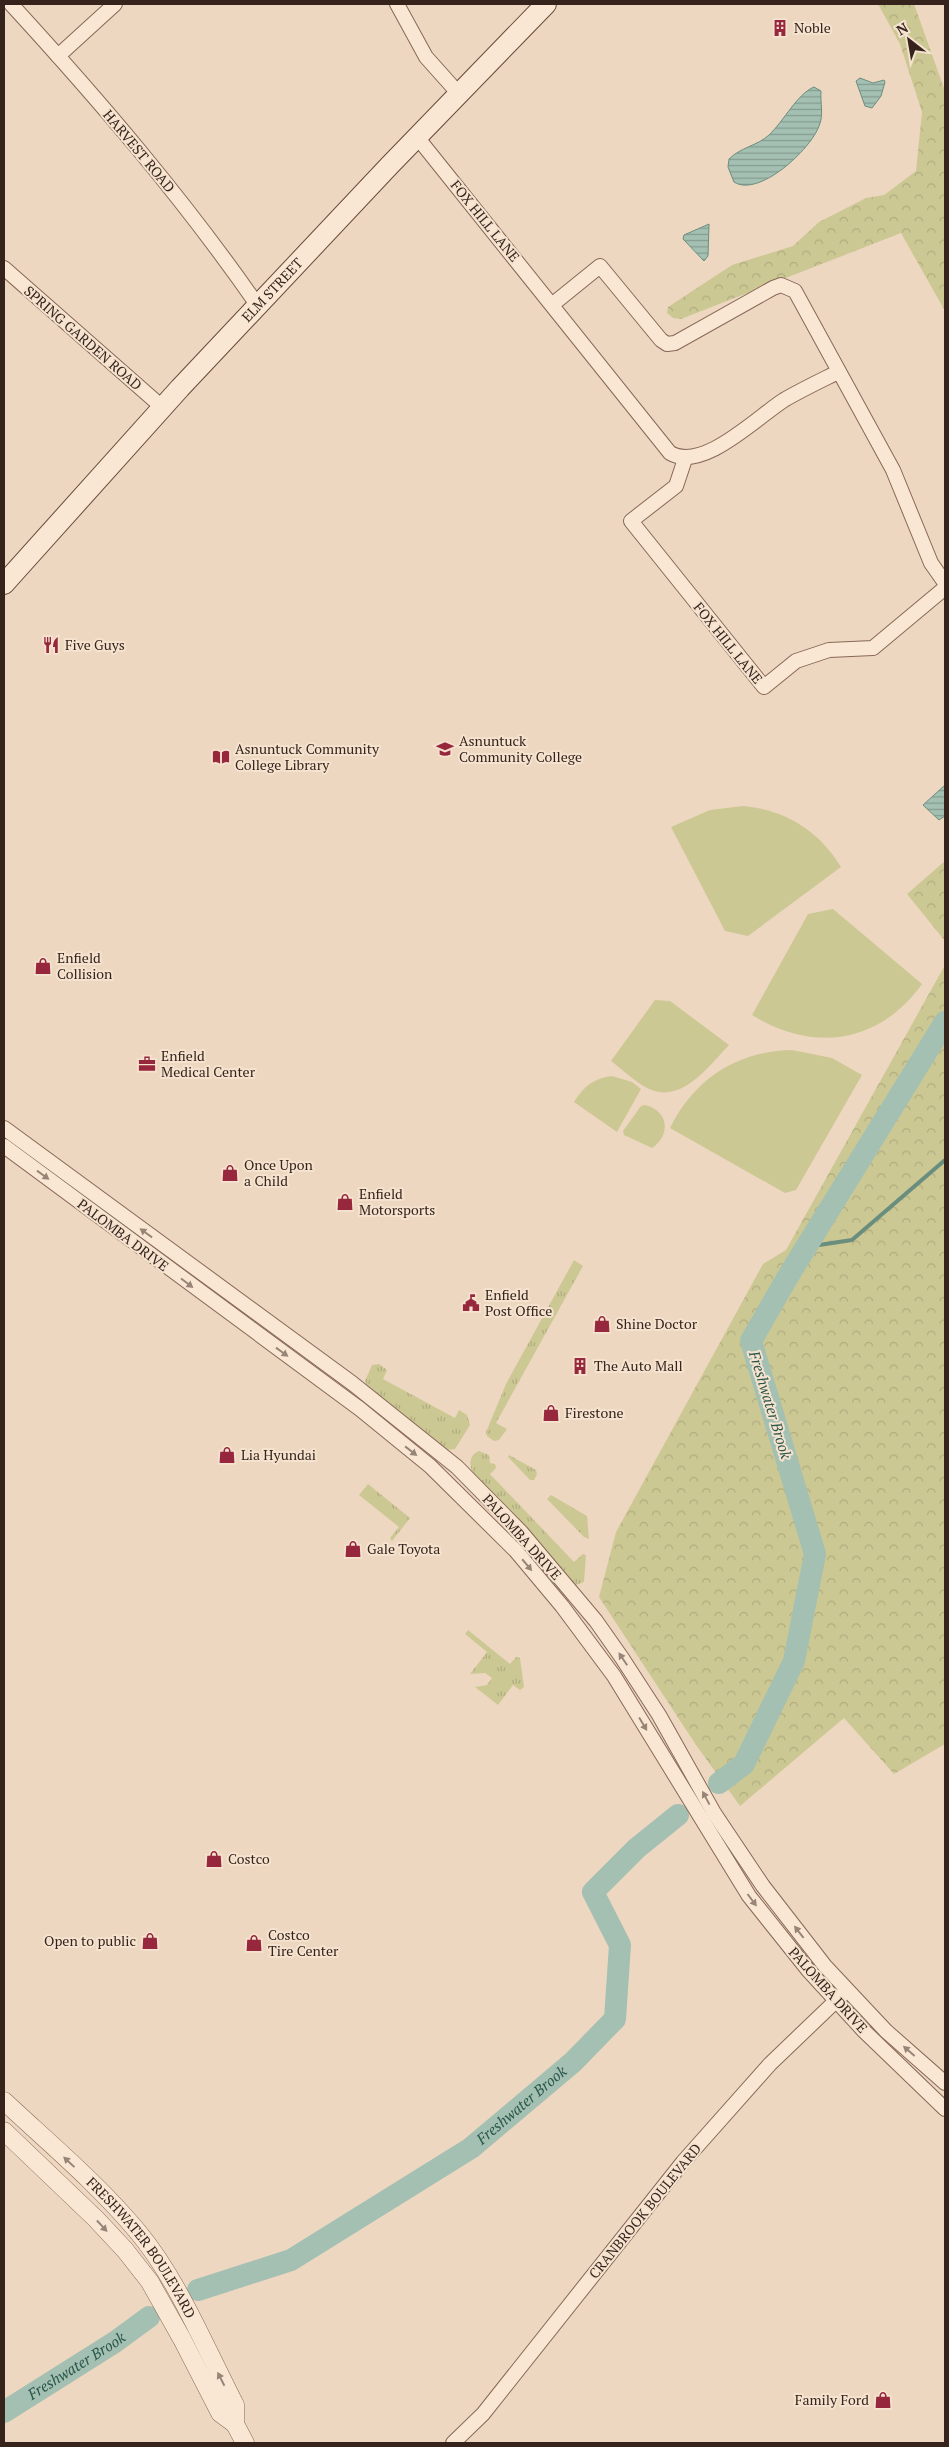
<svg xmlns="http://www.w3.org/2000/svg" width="949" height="2447" font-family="'PT Serif',serif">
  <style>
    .grass { fill: url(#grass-tufts) }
    .forest { fill: url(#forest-crowns) }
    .garden { fill: #ccc894 }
    .water { fill: url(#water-rules); stroke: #6a8e7e }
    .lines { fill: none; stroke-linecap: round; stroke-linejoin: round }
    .stream { stroke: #6a8e7e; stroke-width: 4 }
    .river { stroke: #a3c0b2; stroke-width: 22 }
    .minor-casing { stroke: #876858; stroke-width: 16 }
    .tertiary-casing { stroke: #876858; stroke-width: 19 }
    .secondary-casing { stroke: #69493b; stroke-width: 22 }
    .minor { stroke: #f9e6d3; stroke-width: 14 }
    .tertiary { stroke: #f9e6d3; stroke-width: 18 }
    .secondary { stroke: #f9e6d3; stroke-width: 20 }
    .oneway { fill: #988578 }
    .labels { text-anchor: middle; stroke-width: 4; stroke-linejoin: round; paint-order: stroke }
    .poi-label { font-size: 14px; fill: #36241c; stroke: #f5e3cf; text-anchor: start }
    .street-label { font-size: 14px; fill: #36241c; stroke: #f5e3cf }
    .water-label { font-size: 15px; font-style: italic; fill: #2b564b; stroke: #f5e3cf }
  </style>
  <defs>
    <pattern id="grass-tufts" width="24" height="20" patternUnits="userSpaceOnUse" patternTransform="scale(1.25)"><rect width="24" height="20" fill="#ccc894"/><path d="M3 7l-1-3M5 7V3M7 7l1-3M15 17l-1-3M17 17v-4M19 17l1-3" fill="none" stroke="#b0ac7f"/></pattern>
    <pattern id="forest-crowns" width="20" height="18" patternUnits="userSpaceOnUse" patternTransform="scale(1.25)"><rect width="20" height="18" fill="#ccc894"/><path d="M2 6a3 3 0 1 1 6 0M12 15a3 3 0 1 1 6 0" fill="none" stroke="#b0ac7f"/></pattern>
    <pattern id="water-rules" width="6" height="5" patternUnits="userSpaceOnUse" patternTransform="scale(1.25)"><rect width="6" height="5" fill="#a3c0b2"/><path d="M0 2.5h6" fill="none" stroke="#869c90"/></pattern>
  </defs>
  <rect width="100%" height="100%" fill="#eed7c0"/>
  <g class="grass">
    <polygon points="574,1260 583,1266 496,1423 507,1429 499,1440 494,1441 487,1436 486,1432 506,1384"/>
    <polygon points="379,1364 387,1370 383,1379 455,1418 459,1410 467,1415 470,1425 455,1449 446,1450 368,1387 365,1381 372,1365"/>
    <path d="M479,1451L489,1455L490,1463L495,1464L496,1468L490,1474L574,1562L583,1554L586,1555L584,1582L576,1585L572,1582L473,1473C469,1465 469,1455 479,1451Z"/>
    <polygon points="509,1455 536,1470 537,1474 534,1480 530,1480 508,1457"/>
    <polygon points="368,1484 410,1518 392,1541 390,1538 399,1527 359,1495"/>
    <polygon points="551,1495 587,1516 589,1539 584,1537 547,1499"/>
    <polygon points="468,1630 510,1664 516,1657 520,1658 524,1687 520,1690 513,1685 498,1705 475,1687 487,1685 492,1678 485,1673 470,1674 487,1652 465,1634"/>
  </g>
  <g class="forest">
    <polygon points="878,4 914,4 945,91 945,311 901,233 681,319 673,318 667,313 668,307 732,265 793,246 819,222 866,198 884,195 916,171 922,112 900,44"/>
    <polygon points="945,861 945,941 907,894"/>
    <polygon points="945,965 945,1744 894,1774 844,1718 740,1806 696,1745 599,1597 616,1532 763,1264 786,1250"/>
  </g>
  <g class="garden">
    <path d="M743,806C786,810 819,831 841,867L748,936L725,931L671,827L710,810Z"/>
    <path d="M833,909L922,984C879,1044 813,1053 752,1015L808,914Z"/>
    <path d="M655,1000L670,1001L729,1045C709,1066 682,1104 649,1089C635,1082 623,1070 611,1061Z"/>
    <path d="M792,1050L832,1058L862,1075L796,1190L785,1193L670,1128C694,1079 737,1051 792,1050Z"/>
    <path d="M612,1076L632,1082L641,1089L617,1132L574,1102C584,1086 594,1078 612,1076Z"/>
    <path d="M645,1105C669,1111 671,1135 652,1148L624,1135L623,1131L641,1106Z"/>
  </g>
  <g class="water">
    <polygon points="860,78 873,83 884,80 885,82 881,96 872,108 865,106 856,81"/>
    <path d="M814,87L821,91C820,103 824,115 819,126C811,149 759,198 734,182L728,167L729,159C741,147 757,146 769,135C784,121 797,94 814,87Z"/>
    <polygon points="709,224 708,256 704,261 683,239 684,235"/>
    <polygon points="945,785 945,816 939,820 923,805"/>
  </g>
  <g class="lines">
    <polyline class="stream" points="806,1247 852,1240 945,1160"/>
    <g class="river">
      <polyline points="719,1783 744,1764 794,1661 815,1554 751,1341 787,1278 945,1022"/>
      <path id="s1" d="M198,2290L291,2260L471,2148L573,2062L615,2019L620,1945L593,1892L637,1848L678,1815"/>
      <path id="s2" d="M4,2412L115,2342L149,2317"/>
    </g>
    <g class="minor-casing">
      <g id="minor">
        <path d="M11,4C99,100 183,198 258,306"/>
        <polyline points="397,4 426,57 459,94"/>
        <polyline points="58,56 115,4"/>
        <path d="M417,137L670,453C703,472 756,418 784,400C801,390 820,381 838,372"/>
        <polyline points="4,268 162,407"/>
        <polyline points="553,304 600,266 661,340 667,344 675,343 773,288 781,285 795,291 893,470 931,563 945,583"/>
        <polyline points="685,459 676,486 631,521 764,687 796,661 829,650 873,648 945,588"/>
        <polyline points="4,1128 352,1383 457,1467 521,1532 596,1621 622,1658 659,1715 714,1813 763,1886 825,1966 886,2031 945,2083"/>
        <polyline points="4,1146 360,1409 430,1466 516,1551 562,1606 614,1676 749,1896 808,1970 864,2031 945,2109"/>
        <polyline points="453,2443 483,2414 683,2162 770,2064 842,1995"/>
      </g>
    </g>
    <g class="tertiary-casing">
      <g id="tertiary">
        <path id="s3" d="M4,2101C49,2143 98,2184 138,2232C178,2280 206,2349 235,2405V2424L245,2443"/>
        <polyline points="4,2131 96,2219 125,2250 150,2282 182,2339 220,2413 235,2424"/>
      </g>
    </g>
    <g class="secondary-casing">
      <g id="secondary">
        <path id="s4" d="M4,584L180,388L389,166L546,4"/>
      </g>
    </g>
    <use href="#minor" class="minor"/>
    <use href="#tertiary" class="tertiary"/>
    <use href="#secondary" class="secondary"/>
  </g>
  <defs><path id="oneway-solid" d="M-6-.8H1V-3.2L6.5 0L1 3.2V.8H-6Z" transform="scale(1.25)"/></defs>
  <g class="oneway">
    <use href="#oneway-solid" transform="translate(43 1175) rotate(36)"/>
    <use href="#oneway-solid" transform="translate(146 1233) rotate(-144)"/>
    <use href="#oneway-solid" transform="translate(187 1283) rotate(37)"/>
    <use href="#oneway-solid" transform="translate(282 1352) rotate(36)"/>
    <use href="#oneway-solid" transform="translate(411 1451) rotate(38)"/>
    <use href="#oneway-solid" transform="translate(527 1565) rotate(50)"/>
    <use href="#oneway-solid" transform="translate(623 1659) rotate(-124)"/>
    <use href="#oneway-solid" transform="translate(643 1724) rotate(59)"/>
    <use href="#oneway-solid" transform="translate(706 1798) rotate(-118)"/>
    <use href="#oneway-solid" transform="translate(752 1900) rotate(53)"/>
    <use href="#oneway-solid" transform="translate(799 1932) rotate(-128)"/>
    <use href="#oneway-solid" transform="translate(909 2051) rotate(-139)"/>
    <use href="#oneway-solid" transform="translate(69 2162) rotate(-137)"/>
    <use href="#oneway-solid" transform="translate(102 2226) rotate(47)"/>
    <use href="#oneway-solid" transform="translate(221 2379) rotate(-117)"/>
  </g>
  <defs>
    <g id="building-bare" transform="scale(1.35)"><path d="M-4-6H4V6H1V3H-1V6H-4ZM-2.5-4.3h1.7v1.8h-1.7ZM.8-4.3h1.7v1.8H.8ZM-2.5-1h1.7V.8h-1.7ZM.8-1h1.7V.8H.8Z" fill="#96273d" stroke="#f5e3cf" stroke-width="2.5" paint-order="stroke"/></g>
    <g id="restaurant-bare" transform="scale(1.35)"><path d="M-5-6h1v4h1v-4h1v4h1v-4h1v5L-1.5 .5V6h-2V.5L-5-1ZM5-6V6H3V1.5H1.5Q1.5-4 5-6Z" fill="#96273d" stroke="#f5e3cf" stroke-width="2.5" paint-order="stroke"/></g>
    <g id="university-bare" transform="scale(1.35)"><path d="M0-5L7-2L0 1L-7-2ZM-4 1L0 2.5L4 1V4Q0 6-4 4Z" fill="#96273d" stroke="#f5e3cf" stroke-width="2.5" paint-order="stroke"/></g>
    <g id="library-bare" transform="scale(1.35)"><path d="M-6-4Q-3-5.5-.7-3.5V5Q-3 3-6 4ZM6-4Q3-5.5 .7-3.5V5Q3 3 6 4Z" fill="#96273d" stroke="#f5e3cf" stroke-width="2.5" paint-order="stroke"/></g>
    <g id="shop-bare" transform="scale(1.35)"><path d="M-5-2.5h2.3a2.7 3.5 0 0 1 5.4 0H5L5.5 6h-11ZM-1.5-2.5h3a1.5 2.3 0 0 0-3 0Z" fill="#96273d" stroke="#f5e3cf" stroke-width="2.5" paint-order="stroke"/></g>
    <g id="office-bare" transform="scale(1.35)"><path d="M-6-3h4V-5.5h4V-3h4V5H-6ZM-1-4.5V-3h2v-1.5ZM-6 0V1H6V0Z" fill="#96273d" stroke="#f5e3cf" stroke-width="2.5" paint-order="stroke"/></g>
    <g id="civic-bare" transform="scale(1.35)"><path d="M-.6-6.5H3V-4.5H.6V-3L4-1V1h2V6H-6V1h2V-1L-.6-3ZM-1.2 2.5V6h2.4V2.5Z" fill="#96273d" stroke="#f5e3cf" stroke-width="2.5" paint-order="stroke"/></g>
  </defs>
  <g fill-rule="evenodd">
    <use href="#building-bare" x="780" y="28"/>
    <use href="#restaurant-bare" x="51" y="645"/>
    <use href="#university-bare" x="445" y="749"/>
    <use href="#library-bare" x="221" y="757"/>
    <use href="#shop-bare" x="43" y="966"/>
    <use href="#office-bare" x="147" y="1064"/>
    <use href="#shop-bare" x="230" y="1173"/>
    <use href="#shop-bare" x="345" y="1202"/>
    <use href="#civic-bare" x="471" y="1303"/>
    <use href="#shop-bare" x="602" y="1324"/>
    <use href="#building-bare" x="580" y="1366"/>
    <use href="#shop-bare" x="551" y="1413"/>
    <use href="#shop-bare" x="227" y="1455"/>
    <use href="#shop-bare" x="353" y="1549"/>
    <use href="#shop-bare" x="214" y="1859"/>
    <use href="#shop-bare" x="150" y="1941"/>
    <use href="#shop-bare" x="254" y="1943"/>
    <use href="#shop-bare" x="883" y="2400"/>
  </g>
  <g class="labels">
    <g class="poi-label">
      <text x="794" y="33">Noble</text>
      <text x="65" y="650">Five Guys</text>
      <text x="459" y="746">Asnuntuck<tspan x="459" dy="16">Community College</tspan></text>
      <text x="235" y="754">Asnuntuck Community<tspan x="235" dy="16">College Library</tspan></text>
      <text x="57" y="963">Enfield<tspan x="57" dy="16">Collision</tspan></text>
      <text x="161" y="1061">Enfield<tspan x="161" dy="16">Medical Center</tspan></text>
      <text x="244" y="1170">Once Upon<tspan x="244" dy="16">a Child</tspan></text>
      <text x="359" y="1199">Enfield<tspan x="359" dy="16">Motorsports</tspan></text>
      <text x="485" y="1300">Enfield<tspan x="485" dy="16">Post Office</tspan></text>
      <text x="616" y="1329">Shine Doctor</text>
      <text x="594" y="1371">The Auto Mall</text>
      <text x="565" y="1418">Firestone</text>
      <text x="241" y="1460">Lia Hyundai</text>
      <text x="367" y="1554">Gale Toyota</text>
      <text x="228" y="1864">Costco</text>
      <text x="268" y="1940">Costco<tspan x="268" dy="16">Tire Center</tspan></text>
      <text x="136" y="1946" text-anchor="end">Open to public</text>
      <text x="869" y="2405" text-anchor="end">Family Ford</text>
    </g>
    <g class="street-label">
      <text transform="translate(139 151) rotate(50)" y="5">HARVEST ROAD</text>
      <text transform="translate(485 221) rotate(51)" y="5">FOX HILL LANE</text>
      <text dy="5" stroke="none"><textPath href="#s4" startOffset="398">ELM STREET</textPath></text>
      <text transform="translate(83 338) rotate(41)" y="5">SPRING GARDEN ROAD</text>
      <text transform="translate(728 643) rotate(51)" y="5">FOX HILL LANE</text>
      <text transform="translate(123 1235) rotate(37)" y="5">PALOMBA DRIVE</text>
      <text transform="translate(522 1537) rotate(48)" y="5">PALOMBA DRIVE</text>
      <text transform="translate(828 1990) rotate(48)" y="5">PALOMBA DRIVE</text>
      <text transform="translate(645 2211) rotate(-51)" y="5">CRANBROOK BOULEVARD</text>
      <text dy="5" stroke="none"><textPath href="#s3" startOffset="202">FRESHWATER BOULEVARD</textPath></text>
    </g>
    <g class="water-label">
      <text transform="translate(770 1405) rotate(73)" y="5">Freshwater Brook</text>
      <text dy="5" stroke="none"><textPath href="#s1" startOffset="376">Freshwater Brook</textPath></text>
      <text dy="5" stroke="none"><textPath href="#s2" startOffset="86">Freshwater Brook</textPath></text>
    </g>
  </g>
  <rect width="949" height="2447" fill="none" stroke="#36241c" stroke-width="10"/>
  <g transform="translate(909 40) rotate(329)" stroke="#f5e3cf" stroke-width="4" paint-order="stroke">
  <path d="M0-4L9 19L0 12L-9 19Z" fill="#36241c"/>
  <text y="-8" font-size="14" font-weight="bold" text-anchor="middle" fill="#36241c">N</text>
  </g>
</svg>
